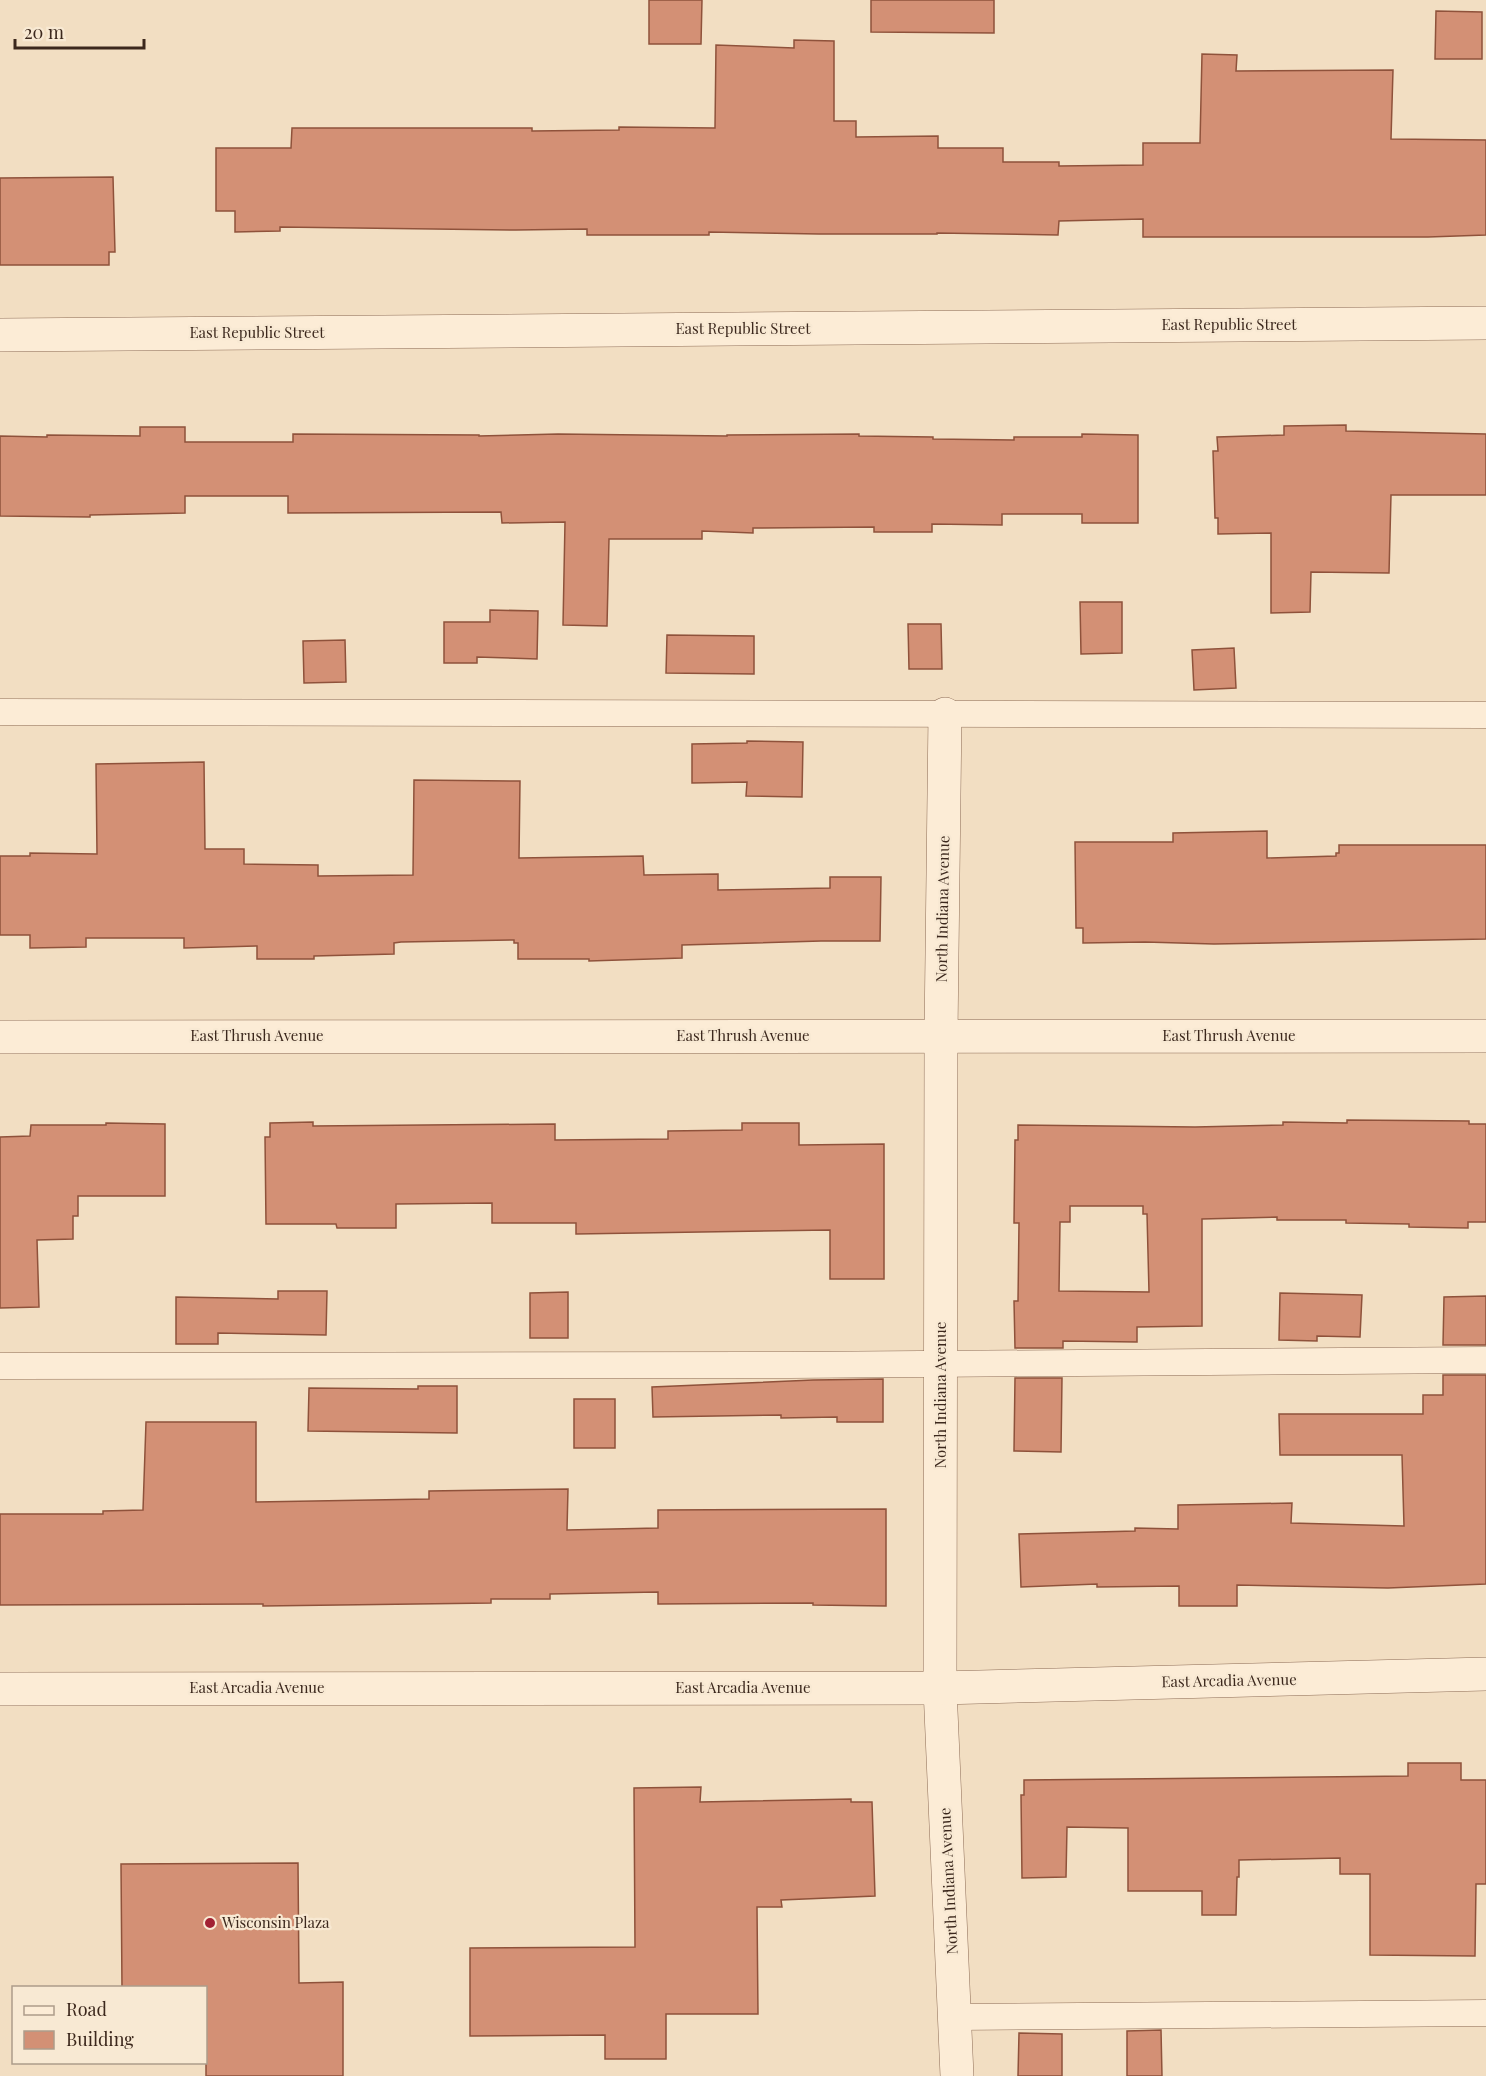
<svg xmlns="http://www.w3.org/2000/svg" width="1486" height="2076" font-family="'Playfair Display',serif">
  <style>
    .building { fill: #d39075; stroke: #8f523b; stroke-width: 1.5; fill-rule: evenodd }
    .lines { fill: none; stroke-linecap: round; stroke-linejoin: round }
    .lane-casing { stroke: #8e6d57; stroke-width: 27 }
    .street-casing { stroke: #8e6d57; stroke-width: 34 }
    .lane { stroke: #fcecd6; stroke-width: 26 }
    .street { stroke: #fcecd6; stroke-width: 33 }
    .poi-dot { fill: #a22233; stroke: #f8e9d3; stroke-width: 2 }
    .labels { text-anchor: middle; stroke-width: 4.5; stroke-linejoin: round; paint-order: stroke }
    .street-label { font-size: 15px; fill: #3c281d; stroke: #f8e9d3 }
    .poi-label { font-size: 15px; fill: #3c281d; stroke: #f8e9d3; text-anchor: start }
  </style>
  <rect width="100%" height="100%" fill="#f2dec2"/>
  <g class="building">
    <polygon points="649,0 702,0 701,44 649,44"/>
    <polygon points="871,0 994,0 994,33 871,32"/>
    <polygon points="1436,11 1482,12 1482,59 1435,59"/>
    <polygon points="794,40 834,41 834,121 856,121 856,137 938,136 938,148 1003,148 1003,162 1059,162 1059,166 1143,165 1143,143 1200,143 1202,54 1237,55 1236,71 1393,70 1391,139 1486,140 1486,235 1428,237 1143,237 1143,219 1059,221 1058,235 937,233 937,234 819,234 709,232 709,235 587,235 587,229 516,230 280,227 280,231 235,232 235,211 216,211 216,148 291,148 292,128 532,128 532,131 619,130 619,127 715,128 716,45 794,48"/>
    <polygon points="113,177 115,252 109,252 109,265 0,265 0,178"/>
    <polygon points="1346,425 1346,431 1486,434 1486,495 1391,495 1389,573 1311,572 1310,612 1271,613 1271,533 1218,534 1218,518 1215,518 1213,451 1218,451 1217,437 1284,435 1284,426"/>
    <polygon points="140,427 185,427 185,442 293,442 293,434 479,435 479,436 558,434 727,436 727,435 859,434 859,436 933,437 933,439 1014,440 1014,437 1082,437 1082,434 1138,435 1138,523 1082,523 1082,514 1002,514 1002,525 932,524 932,532 874,532 874,527 753,528 753,533 702,531 702,539 609,539 607,626 563,625 565,522 502,523 501,512 288,513 288,496 185,496 185,513 90,515 90,517 0,516 0,436 47,437 47,435 140,436"/>
    <polygon points="1080,602 1122,602 1122,653 1081,654"/>
    <polygon points="490,610 538,611 537,659 477,657 477,663 444,663 444,622 490,622"/>
    <polygon points="908,624 941,624 942,669 909,669"/>
    <polygon points="667,635 754,636 754,674 666,673"/>
    <polygon points="345,640 346,682 304,683 303,641"/>
    <polygon points="1234,648 1236,688 1194,690 1192,650"/>
    <polygon points="747,741 803,742 802,797 746,796 747,782 692,783 692,744 747,743"/>
    <polygon points="204,762 205,849 244,849 244,864 318,865 318,876 413,875 414,780 520,781 519,858 643,856 644,875 718,874 718,890 830,888 830,877 881,877 880,941 821,941 682,945 682,958 589,961 589,959 518,959 518,943 514,943 514,940 401,942 394,943 394,954 314,956 314,959 257,959 257,946 184,948 184,938 86,938 86,947 30,948 30,935 0,935 0,856 30,856 30,853 97,854 96,764"/>
    <polygon points="1267,831 1267,858 1336,856 1336,853 1339,853 1339,845 1486,845 1486,939 1214,944 1145,942 1083,943 1083,928 1076,928 1075,842 1173,842 1173,833"/>
    <path d="M1347,1120L1469,1121V1124H1486V1222H1468V1228L1409,1227V1224L1346,1223V1220H1277V1217L1202,1219V1326L1137,1327V1342L1063,1341V1348H1015L1014,1301H1018L1019,1223H1014L1015,1140H1018V1125L1195,1127L1283,1125V1122L1347,1123ZM1070,1206H1143V1214H1147L1149,1292L1059,1291L1060,1222H1070Z"/>
    <polygon points="313,1122 313,1126 555,1124 555,1140 668,1139 668,1131 742,1130 742,1123 799,1123 799,1145 884,1144 884,1279 830,1279 830,1230 576,1234 576,1223 492,1223 492,1203 396,1204 396,1228 337,1228 336,1224 266,1224 265,1137 270,1137 270,1123"/>
    <polygon points="106,1123 165,1124 165,1196 78,1196 78,1216 73,1216 73,1239 37,1240 39,1307 0,1308 0,1137 30,1136 31,1125 106,1125"/>
    <polygon points="278,1291 327,1291 326,1335 218,1333 218,1344 176,1344 176,1297 278,1299"/>
    <polygon points="568,1292 568,1338 530,1338 530,1293"/>
    <polygon points="1280,1293 1362,1295 1360,1337 1317,1336 1317,1341 1279,1340"/>
    <polygon points="1486,1296 1486,1345 1443,1345 1444,1297"/>
    <polygon points="1443,1375 1486,1375 1486,1584 1388,1588 1237,1585 1237,1606 1179,1606 1179,1586 1097,1587 1097,1584 1021,1587 1019,1534 1135,1531 1135,1528 1178,1529 1178,1505 1292,1503 1291,1523 1404,1526 1402,1455 1280,1455 1279,1414 1423,1414 1423,1395 1443,1395"/>
    <polygon points="1015,1378 1062,1378 1061,1452 1014,1451"/>
    <polygon points="883,1379 883,1422 837,1422 837,1417 781,1418 781,1415 653,1417 652,1387 813,1380"/>
    <polygon points="418,1386 457,1386 457,1433 308,1431 309,1388 418,1389"/>
    <rect x="574" y="1399" width="41" height="49"/>
    <polygon points="146,1422 256,1422 256,1502 429,1499 429,1491 568,1489 567,1530 658,1528 658,1510 886,1509 886,1606 813,1605 813,1603 658,1604 658,1592 550,1594 550,1599 491,1599 491,1603 263,1606 263,1604 0,1605 0,1514 103,1514 103,1511 143,1510"/>
    <polygon points="1408,1763 1461,1763 1461,1780 1486,1780 1486,1884 1476,1884 1475,1956 1370,1955 1370,1874 1340,1874 1340,1858 1239,1860 1239,1877 1237,1877 1236,1915 1202,1915 1202,1891 1128,1891 1128,1828 1067,1827 1066,1877 1022,1878 1021,1795 1024,1795 1024,1780 1408,1776"/>
    <polygon points="701,1787 700,1802 851,1799 851,1802 872,1802 875,1896 781,1900 782,1907 757,1907 758,2014 666,2014 666,2059 605,2059 605,2035 470,2036 470,1948 635,1947 634,1788"/>
    <polygon points="298,1863 299,1983 343,1982 343,2076 206,2076 206,1988 122,1988 121,1864"/>
    <polygon points="1161,2030 1162,2076 1127,2076 1127,2031"/>
    <polygon points="1019,2033 1062,2034 1062,2076 1018,2076"/>
  </g>
  <g class="lines">
    <g class="lane-casing">
      <g id="lane">
        <polyline points="0,712 1486,715"/>
        <polyline points="0,1366 790,1365 1486,1360"/>
        <polyline points="955,2017 1486,2013"/>
      </g>
    </g>
    <g class="street-casing">
      <g id="street">
        <polyline points="0,335 1486,323"/>
        <polyline points="945,714 941,1035 940,1688 957,2076"/>
        <polyline points="0,1037 1486,1036"/>
        <polyline points="0,1689 940,1688 1486,1674"/>
      </g>
    </g>
    <use href="#lane" class="lane"/>
    <use href="#street" class="street"/>
  </g>
  <circle class="poi-dot" cx="210" cy="1923" r="6"/>
  <g class="labels">
    <g class="street-label">
      <text x="1229" y="330">East Republic Street</text>
      <text x="743" y="334">East Republic Street</text>
      <text x="257" y="338">East Republic Street</text>
      <text transform="translate(943 909) rotate(-89)" y="5">North Indiana Avenue</text>
      <text x="257" y="1041">East Thrush Avenue</text>
      <text x="743" y="1041">East Thrush Avenue</text>
      <text x="1229" y="1041">East Thrush Avenue</text>
      <text transform="translate(941 1395) rotate(-90)" y="5">North Indiana Avenue</text>
      <text transform="translate(1229 1681) rotate(-1)" y="5">East Arcadia Avenue</text>
      <text x="257" y="1693">East Arcadia Avenue</text>
      <text x="743" y="1693">East Arcadia Avenue</text>
      <text transform="translate(949 1881) rotate(-93)" y="5">North Indiana Avenue</text>
    </g>
    <g class="poi-label">
      <text x="222" y="1928">Wisconsin Plaza</text>
    </g>
  </g>
  <rect x="12" y="1986" width="195" height="78" fill="#f8e9d3" stroke="#ad9c8a" stroke-width="1.5"/>
  <rect x="24" y="2006" width="30" height="9" fill="#fcecd6" stroke="#ad9c8a" stroke-width="1.5"/>
  <text x="66" y="2016" font-size="18" fill="#3c281d">Road</text>
  <rect x="24" y="2031" width="30" height="18" fill="#d39075" stroke="#ad9c8a" stroke-width="1.5"/>
  <text x="66" y="2046" font-size="18" fill="#3c281d">Building</text>
  <path d="M15 39v9h129v-9" fill="none" stroke="#3c281d" stroke-width="3"/>
  <text x="24" y="39" font-size="18" fill="#3c281d" stroke="#f8e9d3" stroke-width="4.5" paint-order="stroke">20 m</text>
</svg>
